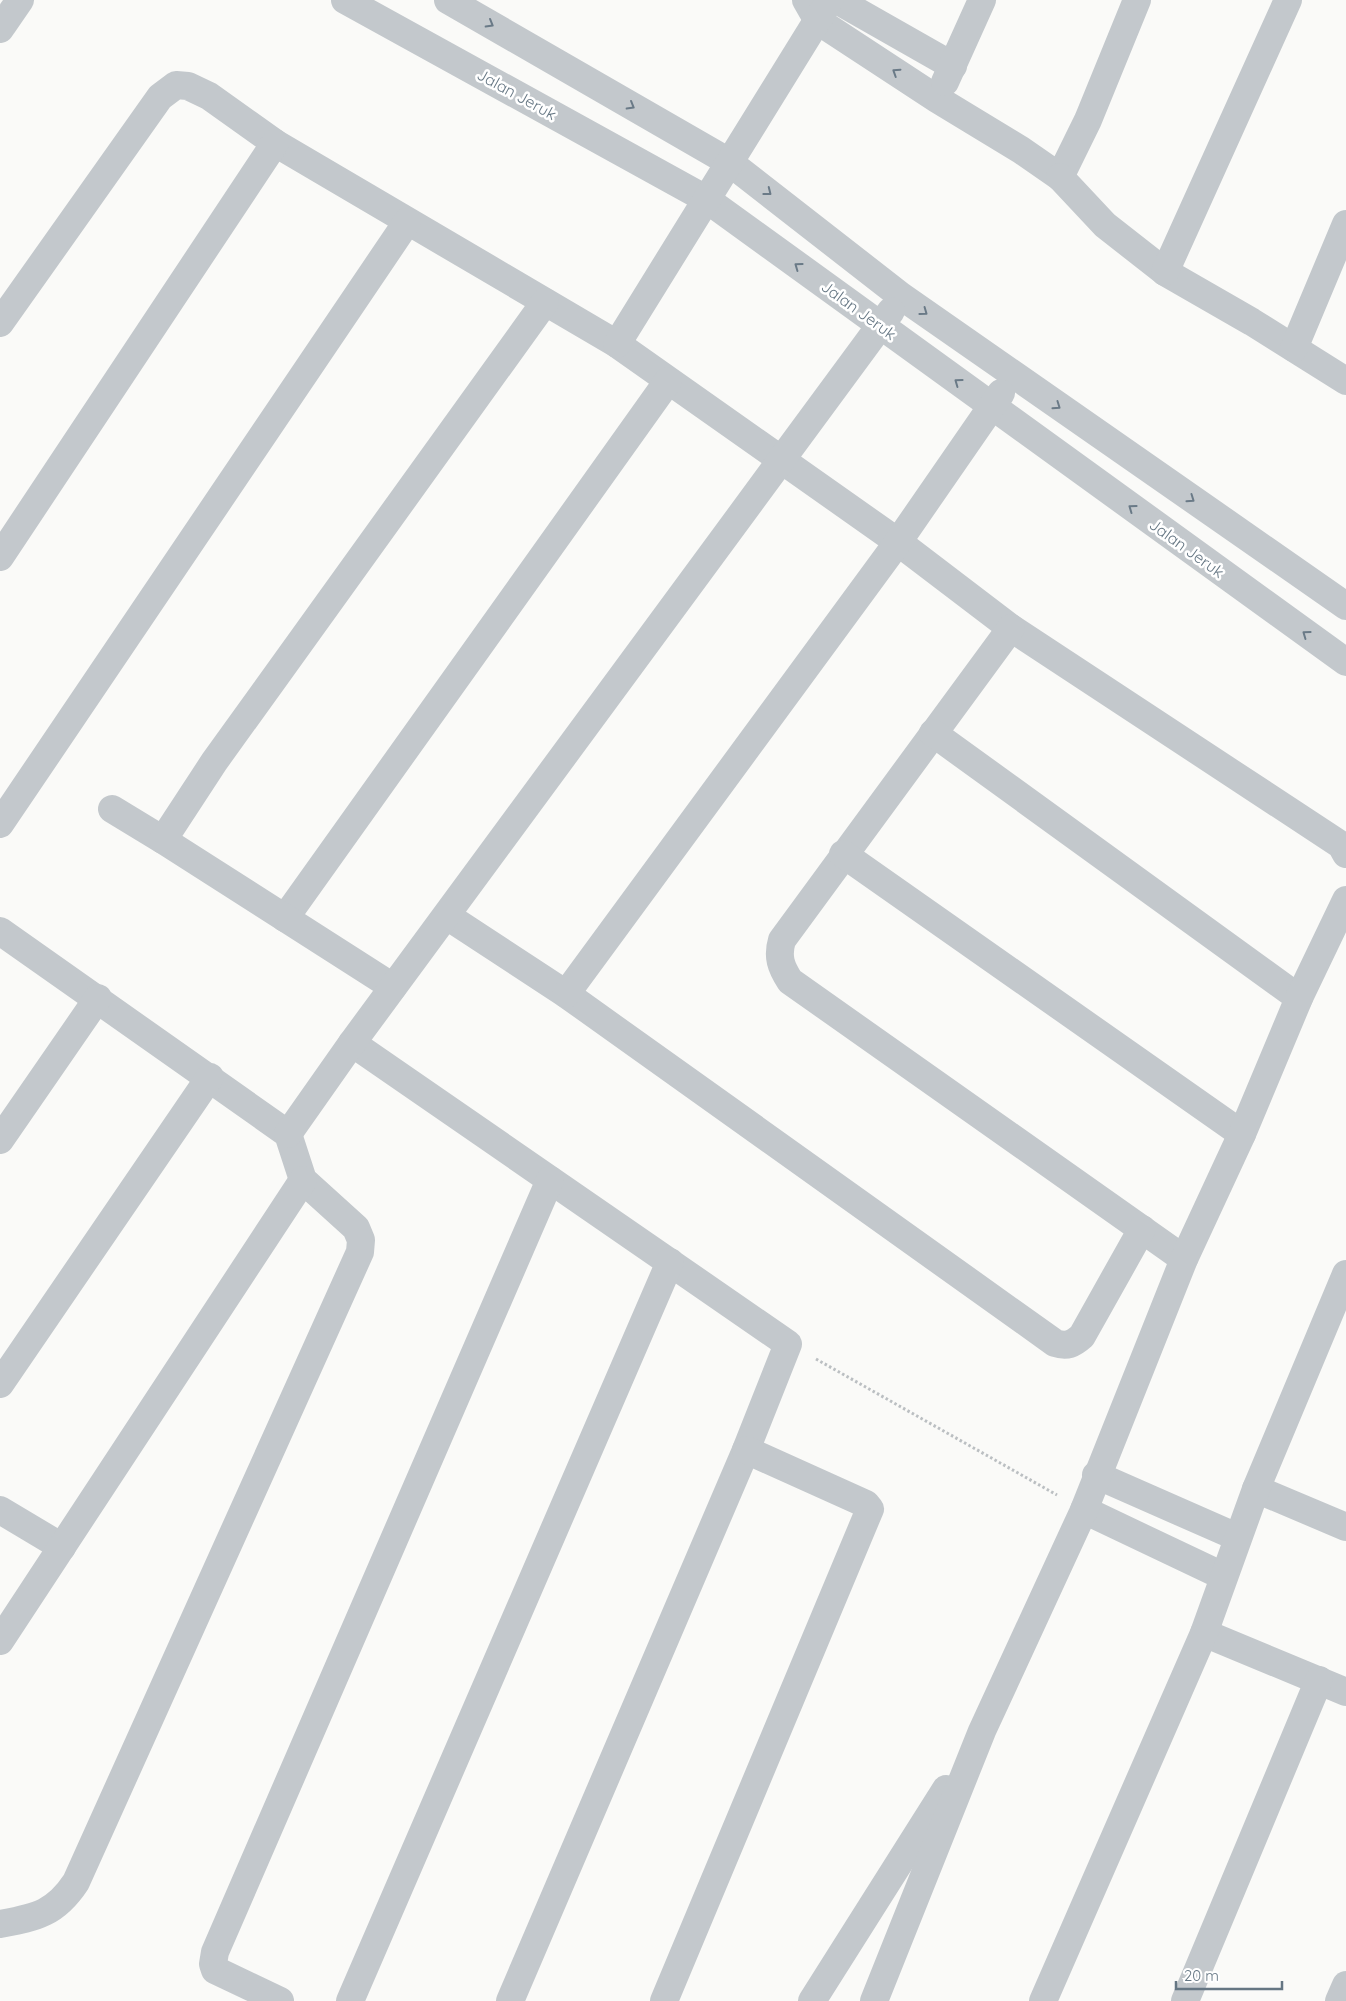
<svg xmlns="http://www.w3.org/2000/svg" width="1346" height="2001" font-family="Quicksand,sans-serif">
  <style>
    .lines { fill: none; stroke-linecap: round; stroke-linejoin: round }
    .path { stroke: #bbbfc2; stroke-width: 3; stroke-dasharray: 2.5 2.5; stroke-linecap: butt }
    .street { stroke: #c3c8cc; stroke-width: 28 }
    .oneway { stroke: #6a7a87 }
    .labels { text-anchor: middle; stroke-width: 5; stroke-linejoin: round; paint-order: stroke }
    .street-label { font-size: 16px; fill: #657683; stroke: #fff }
  </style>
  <rect width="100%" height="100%" fill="#fafaf8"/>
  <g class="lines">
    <polyline class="path" points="816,1359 1057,1495"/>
    <g class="street">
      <polyline points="345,0 706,199 1346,662"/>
      <polyline points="448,0 729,162 901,296 1346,606"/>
      <polyline points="806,0 818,21 937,99 1021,150 1060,177 1088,120 1137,0"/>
      <polyline points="837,0 953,66"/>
      <polyline points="0,29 20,0"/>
      <polyline points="945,82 982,0"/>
      <polyline points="1060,177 1105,225 1165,272 1252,322 1346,381"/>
      <polyline points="1165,272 1288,0"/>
      <polyline points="0,323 160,97 176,85 188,86 209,96 275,143 617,344 898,542 1011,628 1341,845 1346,854"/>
      <polyline points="617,344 830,0"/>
      <polyline points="1294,348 1346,224"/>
      <polyline points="0,557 275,143"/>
      <path d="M1011,628L782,940C777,957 781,967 790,981L1184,1259"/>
      <polyline points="933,733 1299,998"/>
      <polyline points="112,809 163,840"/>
      <polyline points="0,824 407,222"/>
      <polyline points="843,854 1242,1134"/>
      <path d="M447,916L566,994L1055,1343C1067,1347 1073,1344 1082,1336L1142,1229"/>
      <polyline points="285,918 668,381"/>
      <path d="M0,931L288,1134L303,1180L356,1228L361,1240L360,1252L76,1882C55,1914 36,1917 0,1924"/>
      <polyline points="393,987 163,840 214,762 545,302"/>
      <polyline points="566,994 898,542 1001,393"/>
      <polyline points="352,1043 788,1344 746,1450 510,2001"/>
      <polyline points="288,1134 352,1043 891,311"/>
      <polyline points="0,1140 98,998"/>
      <polyline points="0,1384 210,1077"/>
      <polyline points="1096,1475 1237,1537"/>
      <polyline points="1256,1489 1346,1527"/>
      <polyline points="0,1510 62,1547"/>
      <polyline points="1084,1510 1223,1576"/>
      <polyline points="1204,1633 1346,1692"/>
      <polyline points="0,1641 303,1180"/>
      <polyline points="280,2001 215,1970 213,1964 215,1952 550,1180"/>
      <polyline points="350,2001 670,1262"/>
      <polyline points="664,2001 870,1509 866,1504 746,1450"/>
      <polyline points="812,2001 946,1789"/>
      <polyline points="874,2001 982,1731 1084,1510 1184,1259 1242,1134 1299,998 1346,900"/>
      <polyline points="1043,2001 1204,1633 1256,1489 1346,1274"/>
      <polyline points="1185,2001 1319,1680"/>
      <polyline points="1339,2001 1346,1985"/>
    </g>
  </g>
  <defs><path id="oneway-chevron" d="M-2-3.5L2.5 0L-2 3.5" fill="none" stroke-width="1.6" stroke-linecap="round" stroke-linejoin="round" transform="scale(1.25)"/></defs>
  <g class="oneway">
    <use href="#oneway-chevron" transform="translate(490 24) rotate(30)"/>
    <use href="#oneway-chevron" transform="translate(896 72) rotate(-147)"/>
    <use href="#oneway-chevron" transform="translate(631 106) rotate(30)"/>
    <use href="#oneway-chevron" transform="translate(768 192) rotate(38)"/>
    <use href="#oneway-chevron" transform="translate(798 266) rotate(-144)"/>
    <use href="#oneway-chevron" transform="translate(924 312) rotate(36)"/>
    <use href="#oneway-chevron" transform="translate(958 382) rotate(-144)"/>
    <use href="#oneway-chevron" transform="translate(1057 406) rotate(35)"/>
    <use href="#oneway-chevron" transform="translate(1191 499) rotate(35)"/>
    <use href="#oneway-chevron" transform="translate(1132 508) rotate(-144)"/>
    <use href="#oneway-chevron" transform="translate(1306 634) rotate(-144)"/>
  </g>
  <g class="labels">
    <g class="street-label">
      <text transform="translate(517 94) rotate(29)" y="6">Jalan Jeruk</text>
      <text transform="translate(859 310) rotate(36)" y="6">Jalan Jeruk</text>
      <text transform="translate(1187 548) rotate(36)" y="6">Jalan Jeruk</text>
    </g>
  </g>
  <path d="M1176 1981v8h106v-8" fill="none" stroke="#657683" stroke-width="2.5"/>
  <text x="1184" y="1981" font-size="15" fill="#657683" stroke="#ffffff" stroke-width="4" paint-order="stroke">20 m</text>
</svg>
